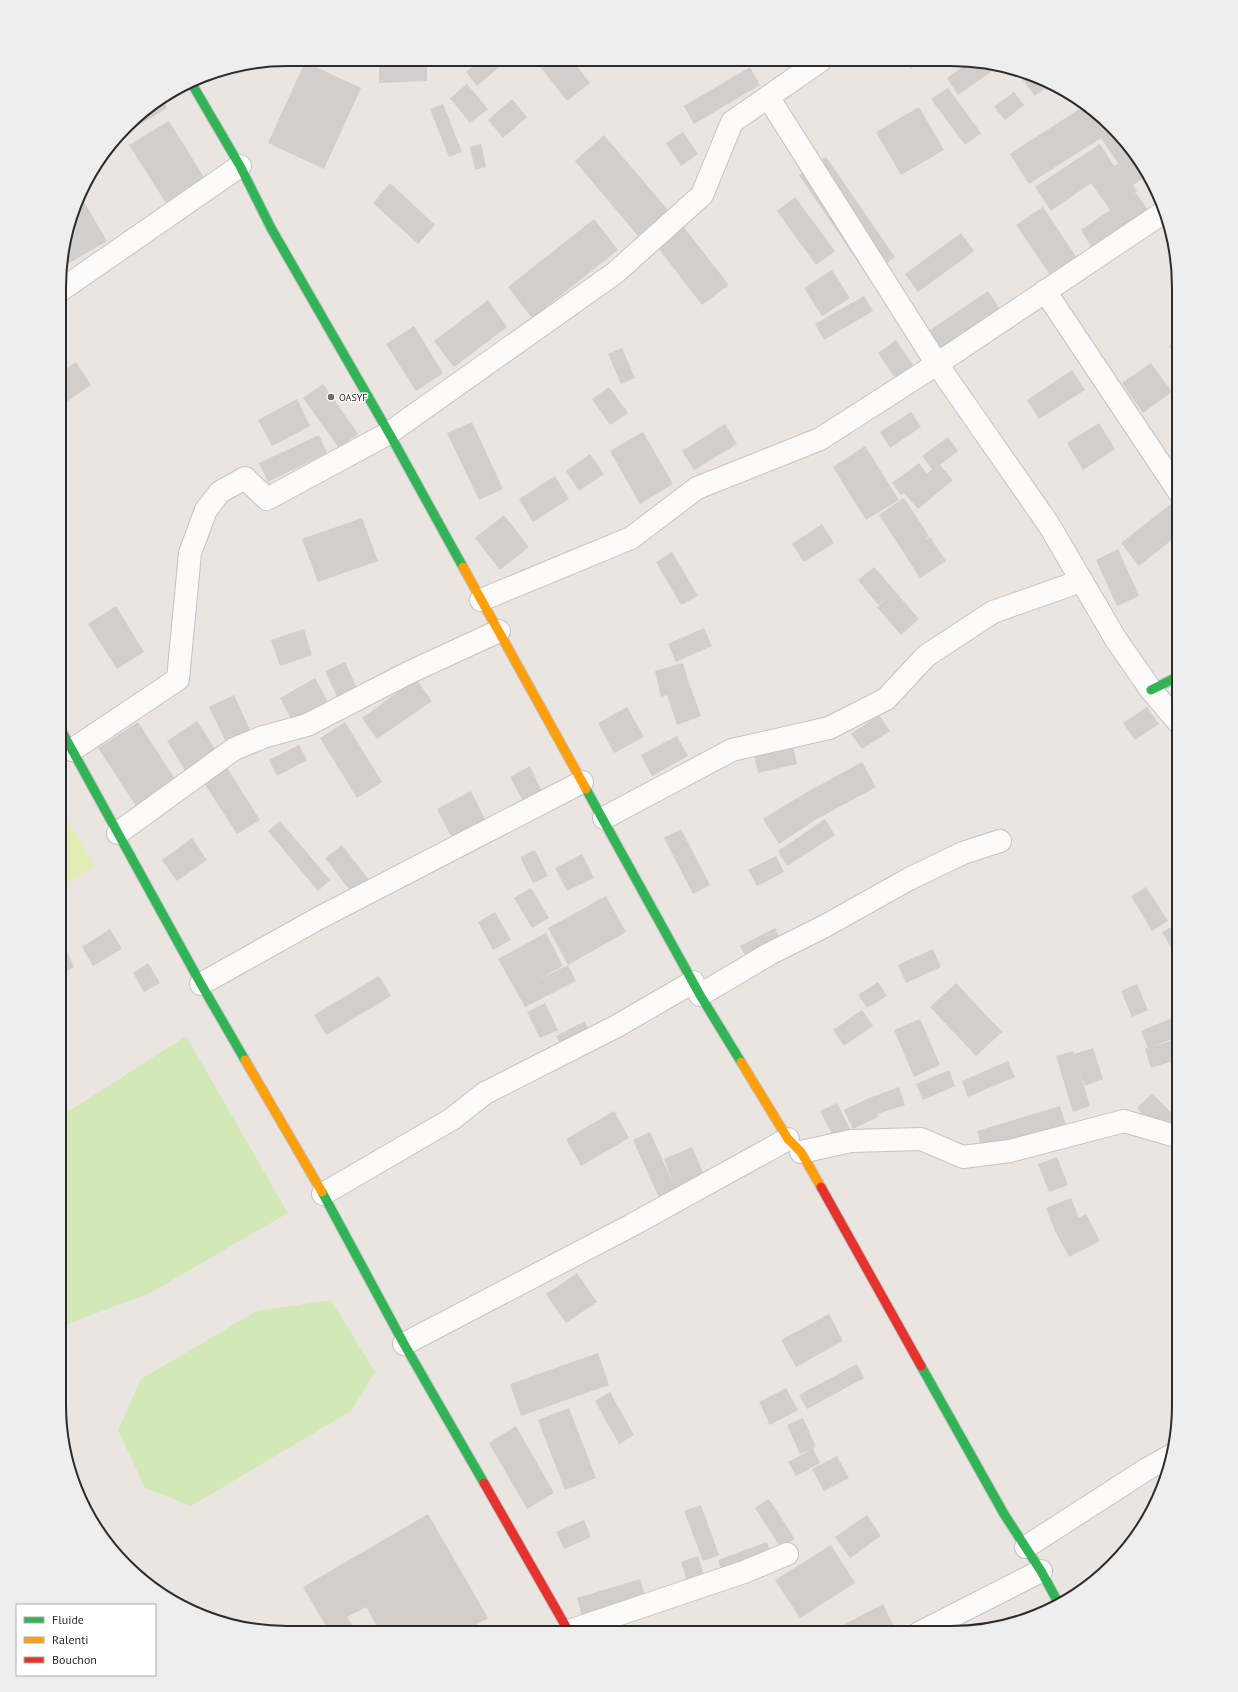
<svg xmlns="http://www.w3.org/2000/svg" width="1238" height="1692" font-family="'PT Sans',sans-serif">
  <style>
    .green { fill: #d3e8b7 }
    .pitch { fill: #e1edb4 }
    .building { fill: #d1cecb }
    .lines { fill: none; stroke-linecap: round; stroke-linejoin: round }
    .street-casing { stroke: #c4c3c3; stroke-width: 24 }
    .fast-casing { stroke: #c4c3c3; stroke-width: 11 }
    .slow-casing { stroke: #c4c3c3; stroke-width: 11 }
    .jam-casing { stroke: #c4c3c3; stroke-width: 11 }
    .street { stroke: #fcfbfa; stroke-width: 22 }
    .fast { stroke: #30b455; stroke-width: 9 }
    .slow { stroke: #ff9f0a; stroke-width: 9 }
    .jam { stroke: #e5322d; stroke-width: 9 }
    .poi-dot { fill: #6f6d6b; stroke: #fff; stroke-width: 1.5 }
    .labels { text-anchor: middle; stroke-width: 3; stroke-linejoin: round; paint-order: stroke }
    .poi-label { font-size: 10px; fill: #2c2c2c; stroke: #fff; text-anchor: start }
    .rim { fill: none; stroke: #2c2c2c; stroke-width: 2 }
  </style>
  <rect width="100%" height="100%" fill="#ebe5e1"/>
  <g class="green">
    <polygon points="186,1036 288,1213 152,1292 63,1326 59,1325 60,1117"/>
    <polygon points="331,1300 375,1372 351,1411 191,1506 145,1488 118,1430 141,1379 257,1311"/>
  </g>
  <polygon class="pitch" points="60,807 94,866 60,888"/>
  <g class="building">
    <polygon points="379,59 427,59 427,81 379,83"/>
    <polygon points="480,60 503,60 505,62 477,86 466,72"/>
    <polygon points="535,60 572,60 590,83 567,101"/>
    <polygon points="906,61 923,61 910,69"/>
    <polygon points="971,61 984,62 991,72 958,95 947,78"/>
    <polygon points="305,62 361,88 324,169 268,143"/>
    <polygon points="750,67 760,85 694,124 684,106"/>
    <polygon points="1021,72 1038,76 1051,84 1035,96 1018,74"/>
    <polygon points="467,84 488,109 470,123 450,98"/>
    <polygon points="948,88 981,133 965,145 931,99"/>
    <polygon points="1014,92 1024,105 1005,120 994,107"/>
    <polygon points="1074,97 1090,106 1118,134 1145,177 1133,185 1137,191 1132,196 1136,193 1150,213 1093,250 1081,230 1110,210 1091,183 1051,211 1035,187 1100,144 1114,166 1118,164 1121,168 1101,138 1029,184 1010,154 1081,108"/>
    <polygon points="512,99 527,117 503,138 488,120"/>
    <polygon points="163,101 167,108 135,128 132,122 137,115"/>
    <polygon points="443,104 462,152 449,157 430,109"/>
    <polygon points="919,107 944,150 901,175 876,132"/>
    <polygon points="169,121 205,179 166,203 129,145"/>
    <polygon points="683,132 698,154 681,166 666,143"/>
    <polygon points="604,135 668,210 638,236 575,161"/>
    <polygon points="481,144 486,167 475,170 470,147"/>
    <polygon points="826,157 895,257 868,277 799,175"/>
    <polygon points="390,183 435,225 418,244 373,203"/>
    <polygon points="81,197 107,241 61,268 61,257"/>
    <polygon points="795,197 835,251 816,265 777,211"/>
    <polygon points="1043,207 1077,258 1051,276 1016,225"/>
    <polygon points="594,219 618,250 532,318 508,287"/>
    <polygon points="682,225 729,285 702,305 656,245"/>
    <polygon points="961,233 974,251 918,292 905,274"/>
    <polygon points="832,270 850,298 822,316 804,288"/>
    <polygon points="988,291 999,308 932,354 920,337"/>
    <polygon points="864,296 873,311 824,340 815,324"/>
    <polygon points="488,300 507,327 454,367 434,341"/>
    <polygon points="414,326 443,373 416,391 386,344"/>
    <polygon points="1179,339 1179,360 1169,346"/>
    <polygon points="896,340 913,365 895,378 878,353"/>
    <polygon points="622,348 635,378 621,384 608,354"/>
    <polygon points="76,362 91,385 62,405 61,372"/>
    <polygon points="1151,363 1172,392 1143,413 1122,383"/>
    <polygon points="1072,370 1085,390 1039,419 1027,400"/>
    <polygon points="323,384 358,434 339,448 303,398"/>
    <polygon points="609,387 628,413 610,425 592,399"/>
    <polygon points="297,399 310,426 272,446 258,420"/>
    <polygon points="911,412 921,427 890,448 880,432"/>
    <polygon points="472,422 503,489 479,500 447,433"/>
    <polygon points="1099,423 1115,449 1083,470 1067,443"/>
    <polygon points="725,424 737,444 694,470 682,451"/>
    <polygon points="643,432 673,484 640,504 610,451"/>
    <polygon points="319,435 327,453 268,482 259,463"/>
    <polygon points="948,437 958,451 940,465 953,480 918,509 904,493 901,495 892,483 919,463 927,474 932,469 922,456"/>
    <polygon points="865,446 899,500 866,520 833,467"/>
    <polygon points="590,454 604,474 579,491 566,471"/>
    <polygon points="555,476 569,499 533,522 519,499"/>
    <polygon points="904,498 929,536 924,540 930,537 946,561 920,578 879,515"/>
    <polygon points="1172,503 1179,512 1179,534 1139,566 1121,543"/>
    <polygon points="504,515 529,547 500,570 475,538"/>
    <polygon points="362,518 378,561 318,582 302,539"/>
    <polygon points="822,524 834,543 804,562 792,544"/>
    <polygon points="1118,549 1139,596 1117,606 1096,560"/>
    <polygon points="672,552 698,596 681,605 656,562"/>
    <polygon points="874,567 919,619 901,635 877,607 888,597 878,605 858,580"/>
    <polygon points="116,606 144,652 117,669 88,624"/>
    <polygon points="704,628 712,646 676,662 668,644"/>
    <polygon points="304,629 312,655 280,666 271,640"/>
    <polygon points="345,662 361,697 341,705 325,671"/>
    <polygon points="683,663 690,686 701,716 677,725 667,695 661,697 655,671"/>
    <polygon points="315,678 328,702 293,722 280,698"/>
    <polygon points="416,679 432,701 377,739 362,718"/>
    <polygon points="234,695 250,730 226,742 209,707"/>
    <polygon points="627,707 644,737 614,753 598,723"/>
    <polygon points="1147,707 1159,724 1135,740 1123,723"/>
    <polygon points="879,715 890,731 862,749 851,734"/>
    <polygon points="197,721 216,750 185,770 167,741"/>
    <polygon points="138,722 175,779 136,806 98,748"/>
    <polygon points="345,722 382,782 357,798 320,738"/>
    <polygon points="677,736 688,756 652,776 641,755"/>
    <polygon points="299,745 307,760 277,776 269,760"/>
    <polygon points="793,745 797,764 758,773 754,754"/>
    <polygon points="862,762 876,787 817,819 779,844 763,819 802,795"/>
    <polygon points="530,766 543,794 524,803 510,777"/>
    <polygon points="227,768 260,820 237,834 204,783"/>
    <polygon points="471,791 487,823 453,840 437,809"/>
    <polygon points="825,819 835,835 787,866 778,851"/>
    <polygon points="280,821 330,880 318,891 268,831"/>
    <polygon points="681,829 710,885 693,894 664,838"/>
    <polygon points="192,838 207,860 177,881 162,860"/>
    <polygon points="342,845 369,880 352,893 325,858"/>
    <polygon points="535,850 548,876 533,883 520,857"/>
    <polygon points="582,854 594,878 567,891 555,868"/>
    <polygon points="776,856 784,872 757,886 748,870"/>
    <polygon points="1146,887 1168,921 1152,931 1131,896"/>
    <polygon points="531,888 549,918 532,928 514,898"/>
    <polygon points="606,896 626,932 568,965 576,981 525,1007 498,959 546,933 563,966 534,982 568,965 548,928"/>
    <polygon points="495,912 511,940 493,950 478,922"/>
    <polygon points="1179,923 1179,961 1162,932"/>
    <polygon points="775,928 787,950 752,968 740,946"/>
    <polygon points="110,929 122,949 93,966 82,947"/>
    <polygon points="60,937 74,967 60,974"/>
    <polygon points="933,949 941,967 906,983 898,965"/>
    <polygon points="148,963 160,983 144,992 133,973"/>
    <polygon points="379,976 391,996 326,1035 314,1015"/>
    <polygon points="878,982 887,996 867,1008 858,995"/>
    <polygon points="956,983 1002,1032 976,1056 930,1007"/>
    <polygon points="1137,984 1148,1010 1132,1017 1121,991"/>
    <polygon points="545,1003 558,1030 540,1038 527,1012"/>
    <polygon points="862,1010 873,1026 844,1046 833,1030"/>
    <polygon points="1177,1016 1179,1021 1179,1036 1152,1047 1179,1038 1179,1059 1151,1068 1145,1049 1148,1048 1141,1031"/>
    <polygon points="920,1019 940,1065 914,1077 894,1030"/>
    <polygon points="585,1021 593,1039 564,1053 556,1036"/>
    <polygon points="1093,1048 1103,1079 1085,1086 1079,1070 1090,1106 1073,1112 1056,1056 1073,1051 1074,1054"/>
    <polygon points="1008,1061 1015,1077 968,1097 962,1081"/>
    <polygon points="949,1070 955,1086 923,1100 916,1084"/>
    <polygon points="899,1087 905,1105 877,1114 878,1117 853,1129 844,1110 869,1098"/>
    <polygon points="1152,1093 1175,1117 1160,1132 1137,1108"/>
    <polygon points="837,1103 853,1135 837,1144 820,1111"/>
    <polygon points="1060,1106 1068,1132 984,1157 977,1131"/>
    <polygon points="614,1111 629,1138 581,1166 566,1139"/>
    <polygon points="650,1132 673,1183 664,1159 692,1147 705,1177 660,1200 633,1140"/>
    <polygon points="1057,1157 1068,1185 1049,1192 1038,1164"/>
    <polygon points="1071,1198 1079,1218 1086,1214 1100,1241 1069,1257 1055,1231 1046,1208"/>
    <polygon points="577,1273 597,1302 566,1323 546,1294"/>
    <polygon points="829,1314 843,1341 796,1367 781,1340"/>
    <polygon points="598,1353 609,1385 521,1416 510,1384"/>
    <polygon points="857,1364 864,1378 807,1409 799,1395"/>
    <polygon points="786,1388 798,1410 770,1425 759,1402"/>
    <polygon points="610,1392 634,1435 619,1444 595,1401"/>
    <polygon points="569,1408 596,1478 565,1490 538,1420"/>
    <polygon points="803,1418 816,1447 813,1448 820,1463 796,1476 788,1462 811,1450 800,1454 787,1425"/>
    <polygon points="516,1426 554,1493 527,1509 489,1443"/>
    <polygon points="837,1456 849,1478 824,1491 812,1469"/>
    <polygon points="769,1499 795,1539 781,1548 755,1508"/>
    <polygon points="701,1505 719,1555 703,1561 684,1511"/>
    <polygon points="428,1514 488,1618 464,1632 380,1631 366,1607 347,1617 356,1631 329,1631 303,1587"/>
    <polygon points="867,1515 881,1536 850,1558 835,1537"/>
    <polygon points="584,1520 591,1537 564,1549 556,1532"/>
    <polygon points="767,1542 775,1563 725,1581 718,1560"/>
    <polygon points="831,1545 855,1583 800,1618 775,1580"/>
    <polygon points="698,1556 707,1585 690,1591 681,1562"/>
    <polygon points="640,1579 648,1606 584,1624 577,1598"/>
    <polygon points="883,1604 896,1631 892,1633 828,1633"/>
  </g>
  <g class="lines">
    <g class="street-casing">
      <g id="street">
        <polyline points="768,97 937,364 1049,525 1115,638 1151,690 1179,723"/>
        <polyline points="61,290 240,166"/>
        <polyline points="1045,291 1179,492"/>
        <polyline points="481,600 631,538 697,488 820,439 937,364 1164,212"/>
        <polyline points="72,750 178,679 190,553 206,510 220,492 245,478 267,499 389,433 615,273 702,195 732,122 820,61"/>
        <polyline points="604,818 732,750 829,728 886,699 926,656 993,612 1081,581"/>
        <polyline points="118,833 234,749 263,737 307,725 408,673 499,631"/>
        <polyline points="201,984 319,918 582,782"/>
        <polyline points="700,995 771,953 825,926 909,879 963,853 1000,841"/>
        <polyline points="801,1152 851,1141 921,1139 963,1157 1010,1151 1124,1121 1179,1137"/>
        <polyline points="323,1194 452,1119 485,1093 617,1026 693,982"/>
        <polyline points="404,1344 632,1225 788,1139"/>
        <polyline points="1026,1547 1147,1469 1172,1455"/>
        <polyline points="569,1631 744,1572 787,1554"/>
        <polyline points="919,1633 1041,1571"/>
      </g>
    </g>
    <g class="fast-casing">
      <g id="fast">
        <polyline points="192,84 240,166 271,228 389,433 463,567"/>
        <polyline points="1151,690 1179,676"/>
        <polyline points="60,728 201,984 245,1060"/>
        <polyline points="586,789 700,995 741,1062"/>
        <polyline points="322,1192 404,1344 484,1483"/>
        <polyline points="921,1366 1004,1514 1041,1571 1059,1604"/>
      </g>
    </g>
    <g class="slow-casing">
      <g id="slow">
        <polyline points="463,567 586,789"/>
        <polyline points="245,1060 322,1192"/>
        <polyline points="741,1062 788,1139 801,1152 821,1187"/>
      </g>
    </g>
    <g class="jam-casing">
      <g id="jam">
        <polyline points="821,1187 921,1366"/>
        <polyline points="484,1483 569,1632"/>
      </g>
    </g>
    <use href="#street" class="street"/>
    <use href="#fast" class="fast"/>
    <use href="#slow" class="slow"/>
    <use href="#jam" class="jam"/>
  </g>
  <circle class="poi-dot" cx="331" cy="397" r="4"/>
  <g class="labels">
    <g class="poi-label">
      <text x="339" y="401">OASYF</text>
    </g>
  </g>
  <path d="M0 0H1238V1692H0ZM287 66H951A221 221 0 0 1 1172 287V1405A221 221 0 0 1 951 1626H287A221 221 0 0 1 66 1405V287A221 221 0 0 1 287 66Z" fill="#eee" fill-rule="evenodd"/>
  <path class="rim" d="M287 66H951A221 221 0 0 1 1172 287V1405A221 221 0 0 1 951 1626H287A221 221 0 0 1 66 1405V287A221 221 0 0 1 287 66Z"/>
  <rect x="16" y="1604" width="140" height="72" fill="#ffffff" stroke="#ababab"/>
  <rect x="24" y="1617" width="20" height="6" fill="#30b455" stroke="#ababab"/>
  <text x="52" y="1624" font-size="12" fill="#2c2c2c">Fluide</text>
  <rect x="24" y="1637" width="20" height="6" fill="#ff9f0a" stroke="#ababab"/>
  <text x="52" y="1644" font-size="12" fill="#2c2c2c">Ralenti</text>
  <rect x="24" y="1657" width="20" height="6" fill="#e5322d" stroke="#ababab"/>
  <text x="52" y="1664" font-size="12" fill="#2c2c2c">Bouchon</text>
</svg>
